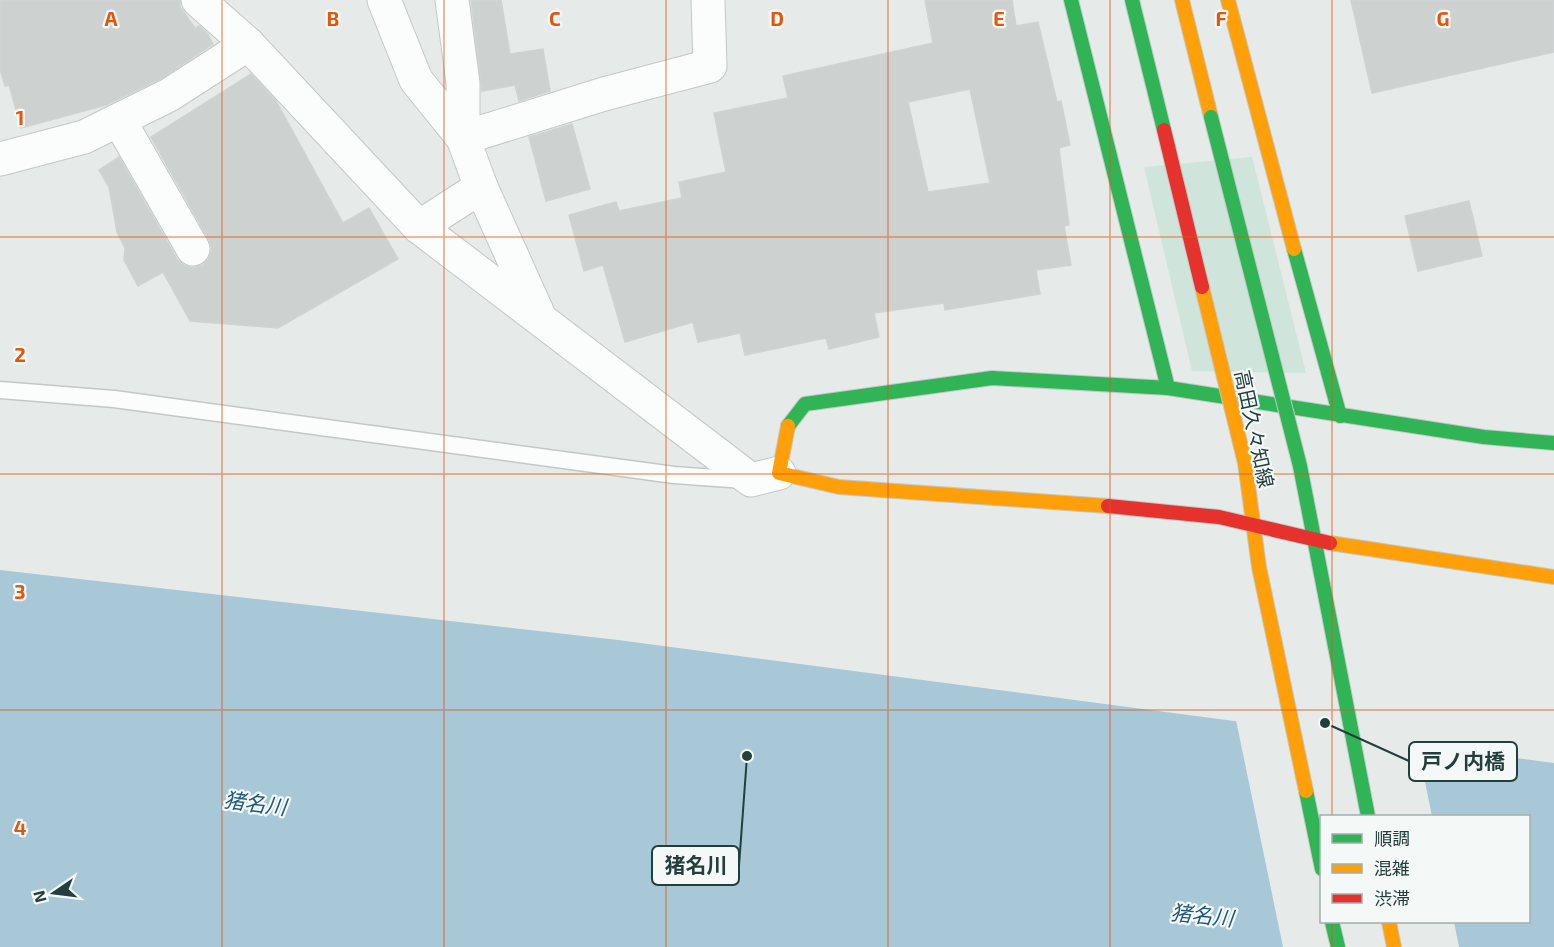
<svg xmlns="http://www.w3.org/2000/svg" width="1554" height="947" font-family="'Exo 2','Noto Sans JP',sans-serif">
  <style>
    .green { fill: #cfe4da }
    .water { fill: #a8c8d8; fill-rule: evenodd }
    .pier { fill: #e6ebea }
    .building { fill: #cdd2d1; stroke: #cfd4d3; stroke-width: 1.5; fill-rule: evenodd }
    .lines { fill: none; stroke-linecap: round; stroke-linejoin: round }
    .lane-casing { stroke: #c3c8c7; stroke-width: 19 }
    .street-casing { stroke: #c3c8c7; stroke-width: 35 }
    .fast-casing { stroke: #c1c9c7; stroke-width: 16 }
    .slow-casing { stroke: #c1c9c7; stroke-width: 16 }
    .jam-casing { stroke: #c1c9c7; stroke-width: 16 }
    .lane { stroke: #fbfcfc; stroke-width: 16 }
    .street { stroke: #fbfcfc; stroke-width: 33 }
    .fast { stroke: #30b455; stroke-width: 14 }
    .slow { stroke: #ff9f0a; stroke-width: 14 }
    .jam { stroke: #e5322d; stroke-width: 14 }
    .fast-bridge-casing { stroke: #c1c9c7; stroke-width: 16; stroke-linecap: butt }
    .slow-bridge-casing { stroke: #c1c9c7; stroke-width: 16; stroke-linecap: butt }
    .jam-bridge-casing { stroke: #c1c9c7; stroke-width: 16; stroke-linecap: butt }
    .fast-bridge { stroke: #30b455; stroke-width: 14 }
    .slow-bridge { stroke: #ff9f0a; stroke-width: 14 }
    .jam-bridge { stroke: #e5322d; stroke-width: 14 }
    .grid { fill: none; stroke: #de580e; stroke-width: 1.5; stroke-opacity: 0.55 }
    .labels { text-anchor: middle; stroke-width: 4.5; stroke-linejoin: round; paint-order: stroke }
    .street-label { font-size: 20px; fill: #233f3d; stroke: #f4f9f8 }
    .water-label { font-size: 21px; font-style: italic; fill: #1e597a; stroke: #f4f9f8 }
    .grid-label { font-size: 20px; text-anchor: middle; font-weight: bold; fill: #de580e; stroke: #f4f9f8; stroke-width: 4.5; stroke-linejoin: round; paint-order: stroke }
    .leader { fill: none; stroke: #233f3d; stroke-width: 2 }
    .callout-dot { fill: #233f3d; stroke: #f4f9f8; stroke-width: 2 }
    .callout { fill: #f4f9f8; stroke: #233f3d; stroke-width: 2 }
    .callout-label { font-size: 21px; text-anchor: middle; font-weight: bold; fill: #233f3d }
  </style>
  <rect width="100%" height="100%" fill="#e6ebea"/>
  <polygon class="green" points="1252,157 1306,373 1192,371 1144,167"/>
  <path class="water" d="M0,570L618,640L1554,763V947H0ZM1322,816H1528V922H1322Z"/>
  <polygon class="pier" points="1236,720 1417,744 1432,816 1322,816 1322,922 1454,922 1459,947 1283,947"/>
  <g class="building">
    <polygon points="0,0 180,0 180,7 195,28 199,26 207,33 213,44 160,79 106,105 21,128 9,85 5,86 0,69"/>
    <polygon points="471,0 501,0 510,54 543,49 550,91 519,101 515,85 482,91"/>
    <path d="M925,0H1012L1016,26L1038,22L1057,102L1061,101L1070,145L1059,148L1069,225L1064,226L1071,265L1036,270L1040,294L945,310L944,303L874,313L879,337L829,349L826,338L745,355L740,333L698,342L693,322L625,342L603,265L584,271L569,215L616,202L619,211L682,198L679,182L726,172L714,113L788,98L783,76L933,43ZM970,89L990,183L928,192L908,102Z"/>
    <polygon points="1351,0 1554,0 1554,52 1372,93"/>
    <polygon points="251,74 276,101 343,223 369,208 398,259 278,328 190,321 163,272 138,286 124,260 125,248 117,232 109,187 99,170 119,157 177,259 184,265 192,268 203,265 209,258 212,248 209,240 151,137"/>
    <polygon points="572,124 590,189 546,201 529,137"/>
    <polygon points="1469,201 1482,256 1418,271 1405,216"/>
  </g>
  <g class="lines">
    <g class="lane-casing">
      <polyline id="lane" points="0,390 114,399 674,475 744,480"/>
    </g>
    <g class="street-casing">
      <g id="street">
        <polyline points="198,0 248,44 419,227 751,480 779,473"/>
        <polyline points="384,0 416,80 463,138 604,94 710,66 708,0"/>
        <polyline points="452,0 463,83 463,138 481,187 539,316"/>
        <polyline points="119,120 193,249"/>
        <polyline points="0,159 84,137 169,95 248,44"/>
        <polyline points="419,227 481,187"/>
      </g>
    </g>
    <g class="fast-casing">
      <g id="fast">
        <polyline points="1071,0 1168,388"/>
        <polyline points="1132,0 1164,130"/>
        <polyline points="1294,249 1340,416"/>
        <polyline points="788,426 805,404 992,378 1168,388 1484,437 1554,443"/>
        <polyline points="1300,466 1368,816"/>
        <polyline points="1306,791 1322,869"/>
        <polyline points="1332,922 1338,947"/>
      </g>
    </g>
    <g class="slow-casing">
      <g id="slow">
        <polyline points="1182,0 1211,117"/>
        <polyline points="1228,0 1294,249"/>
        <polyline points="788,426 779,473 839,487 1108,506"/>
        <polyline points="1245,463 1259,567 1306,791"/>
        <polyline points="1330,543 1554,577"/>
        <polyline points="1389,922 1394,947"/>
      </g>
    </g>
    <g class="jam-casing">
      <polyline id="jam" points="1108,506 1219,517 1330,543"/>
    </g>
    <use href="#lane" class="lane"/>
    <use href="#street" class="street"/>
    <use href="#fast" class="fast"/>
    <use href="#slow" class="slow"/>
    <use href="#jam" class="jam"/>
    <g class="fast-bridge-casing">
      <polyline id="fast-bridge" points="1211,117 1300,466"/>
    </g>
    <g class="slow-bridge-casing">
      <polyline id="slow-bridge" points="1202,287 1245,463"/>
    </g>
    <g class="jam-bridge-casing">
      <polyline id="jam-bridge" points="1164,130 1202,287"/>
    </g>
    <use href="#fast-bridge" class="fast-bridge"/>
    <use href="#slow-bridge" class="slow-bridge"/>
    <use href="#jam-bridge" class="jam-bridge"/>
  </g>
  <path class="grid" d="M222,0V947M444,0V947M666,0V947M888,0V947M1110,0V947M1332,0V816M0,237H1554M0,474H1554M0,710H1554M1332,922V947"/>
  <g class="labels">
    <g class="street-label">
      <text transform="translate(1254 429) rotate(78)" y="7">高田久々知線</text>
    </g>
    <g class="water-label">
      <text transform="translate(255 804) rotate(7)" y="7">猪名川</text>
      <text transform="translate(1202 916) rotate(6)" y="7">猪名川</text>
    </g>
  </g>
  <g class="grid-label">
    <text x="111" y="26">A</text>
    <text x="333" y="26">B</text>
    <text x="555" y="26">C</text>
    <text x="777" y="26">D</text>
    <text x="999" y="26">E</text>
    <text x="1221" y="26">F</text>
    <text x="1443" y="26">G</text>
    <text x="20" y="125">1</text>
    <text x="20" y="362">2</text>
    <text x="20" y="599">3</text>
    <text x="20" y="835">4</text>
  </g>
  <path class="leader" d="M1325 723L1409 761M747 756L739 866"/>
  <g class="callout-dot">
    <circle cx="1325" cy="723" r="6"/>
    <circle cx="747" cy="756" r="6"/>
  </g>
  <g class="callout">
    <rect x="1409" y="742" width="108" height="39" rx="6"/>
    <rect x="652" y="846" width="87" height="39" rx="6"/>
  </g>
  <g class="callout-label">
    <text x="1463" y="769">戸ノ内橋</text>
    <text x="696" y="873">猪名川</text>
  </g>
  <rect x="1320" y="815" width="210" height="108" fill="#f4f9f8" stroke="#a0afad" stroke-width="1.5"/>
  <rect x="1332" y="834" width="30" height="9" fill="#30b455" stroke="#a0afad" stroke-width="1.5"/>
  <text x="1374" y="845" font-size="18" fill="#233f3d">順調</text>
  <rect x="1332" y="864" width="30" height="9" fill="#ff9f0a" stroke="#a0afad" stroke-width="1.5"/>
  <text x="1374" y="875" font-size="18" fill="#233f3d">混雑</text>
  <rect x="1332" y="894" width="30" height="9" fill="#e5322d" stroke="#a0afad" stroke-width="1.5"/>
  <text x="1374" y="905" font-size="18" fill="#233f3d">渋滞</text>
  <g transform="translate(54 893) rotate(256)" stroke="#f4f9f8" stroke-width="4.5" paint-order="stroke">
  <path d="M0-4.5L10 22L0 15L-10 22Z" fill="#233f3d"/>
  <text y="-9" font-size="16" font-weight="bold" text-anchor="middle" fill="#233f3d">N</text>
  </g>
</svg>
